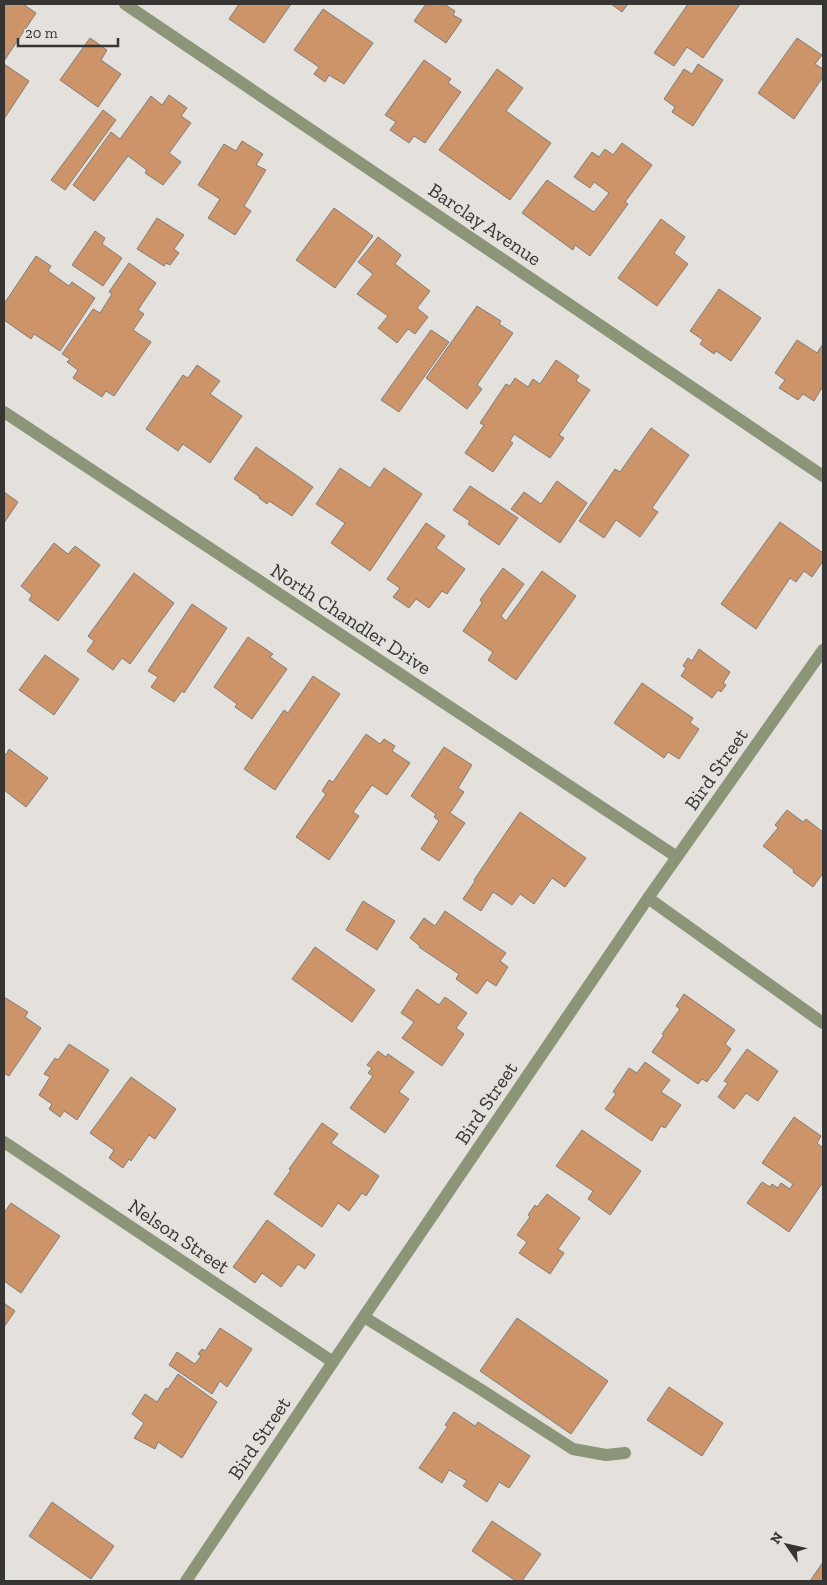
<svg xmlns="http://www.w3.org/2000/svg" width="827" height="1585" font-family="'Zilla Slab',serif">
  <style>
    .building { fill: #cc9468; stroke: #817d79 }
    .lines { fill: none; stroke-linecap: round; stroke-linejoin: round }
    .minor { stroke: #8d9579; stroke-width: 12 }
    .labels { text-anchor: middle; stroke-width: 4; stroke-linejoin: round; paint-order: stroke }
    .street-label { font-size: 20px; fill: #363533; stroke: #e4e1dc }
  </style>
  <rect width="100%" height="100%" fill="#e4e1dc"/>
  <g class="building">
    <polygon points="4,4 23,4 36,13 4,61"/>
    <polygon points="239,4 291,4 264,43 229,19"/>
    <polygon points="426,4 444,4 455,11 453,15 462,20 446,43 414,21"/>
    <polygon points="611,4 628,4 622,12"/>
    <polygon points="688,4 740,4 703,58 687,47 674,66 654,53"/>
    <polygon points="323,9 373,43 344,84 329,75 325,82 314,74 319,67 294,50"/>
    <polygon points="90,38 107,50 101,60 121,74 98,107 60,80"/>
    <polygon points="797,38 822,55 815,64 823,69 823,77 794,119 758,93"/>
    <polygon points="424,60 451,79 448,83 461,92 425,143 414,136 409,143 390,130 396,122 385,115"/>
    <polygon points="4,64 29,81 4,119"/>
    <polygon points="698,64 723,80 693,126 672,112 675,107 664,99 684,69 692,74"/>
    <polygon points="497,69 523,88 506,111 551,143 510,200 439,150"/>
    <polygon points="169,95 187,108 181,116 191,123 169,153 181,162 163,185 145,173 147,170 128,156 94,201 73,185 111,132 120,139 151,96 162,105"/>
    <polygon points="103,110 116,120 65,190 51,180"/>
    <polygon points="242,141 263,154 256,165 266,170 244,206 251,211 235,235 208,218 220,199 198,185 224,144 236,151"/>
    <polygon points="622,143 652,165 625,202 628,204 590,256 575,245 573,250 522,213 547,180 594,212 609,193 594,182 590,188 574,177 592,152 599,157 605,149 613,155"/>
    <polygon points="334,208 373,236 335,288 296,260"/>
    <polygon points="157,218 184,235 174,249 179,253 170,265 166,263 164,266 137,249"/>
    <polygon points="661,219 685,237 674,253 688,264 657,306 618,278"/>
    <polygon points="95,231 105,238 102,244 122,258 103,286 72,265"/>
    <polygon points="378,237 401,255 395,264 430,291 417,308 428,317 415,334 408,329 397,343 378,328 388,316 357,294 373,274 358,262"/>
    <polygon points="36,256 51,266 48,271 69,286 72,282 95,298 60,351 34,334 31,339 4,320 4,304"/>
    <polygon points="129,263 156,283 138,310 144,314 133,330 151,342 114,396 106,391 102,397 73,378 78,370 67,362 70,359 62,354 93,309 100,313 112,294 109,292"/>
    <polygon points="719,289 761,318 731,361 716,351 714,354 700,344 703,340 690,331"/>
    <polygon points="477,306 501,321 499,324 513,333 477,385 482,389 467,409 426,378"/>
    <polygon points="431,330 449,342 399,412 381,400"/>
    <polygon points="797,340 817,353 823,344 823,386 814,401 803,394 798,400 779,388 785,380 775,373"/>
    <polygon points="556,360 579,376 576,381 590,390 559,435 564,438 550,458 514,434 510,441 513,443 493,472 465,453 484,425 480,423 506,384 510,386 515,378 528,387 533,379 540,384"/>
    <polygon points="197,365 220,381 210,394 242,416 210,463 183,444 178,451 146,429 183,375 188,378"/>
    <polygon points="651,428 689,455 652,508 658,512 640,537 616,520 604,538 579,521 615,469 620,472"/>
    <polygon points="256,447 313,487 292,516 269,501 267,504 259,498 260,497 234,479"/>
    <polygon points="340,468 370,488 384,468 422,494 370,571 331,543 345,523 316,504"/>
    <polygon points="557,481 587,503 560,543 511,509 524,492 541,504"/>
    <polygon points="470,486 518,518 499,545 468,524 470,521 453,510"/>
    <polygon points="4,492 18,502 4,523"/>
    <polygon points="780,522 823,553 823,561 812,577 804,571 796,582 790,578 756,629 721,604"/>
    <polygon points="426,523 445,536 436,548 465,569 447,594 442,591 429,608 416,599 409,608 393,597 400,588 387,579"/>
    <polygon points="54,543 68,554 75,546 100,565 58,621 29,600 32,595 21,586"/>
    <polygon points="503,568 524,584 501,616 506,621 542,571 576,596 516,680 488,660 493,652 463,631 482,603 480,600"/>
    <polygon points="134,573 174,603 130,664 122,658 113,670 87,651 94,641 88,636"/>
    <polygon points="192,604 227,628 184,693 182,691 174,702 151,687 158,677 148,671"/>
    <polygon points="248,637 273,654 270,657 287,669 252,719 235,707 237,704 214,687"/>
    <polygon points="699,649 730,672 723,683 726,685 721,692 718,690 712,698 681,676 686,668 683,666 688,658 692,661"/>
    <polygon points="45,655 79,679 54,715 19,690"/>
    <polygon points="313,676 340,694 275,790 244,769 284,710 288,713"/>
    <polygon points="642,683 693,718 690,723 699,729 679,759 668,752 664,758 614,723"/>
    <polygon points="366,734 380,744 384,739 395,746 392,751 410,763 387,795 372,785 353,812 359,816 329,860 296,837 326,794 322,791 329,780 333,782"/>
    <polygon points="444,747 472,765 458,788 464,792 450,813 465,823 439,861 421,849 439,821 434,817 436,814 411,796"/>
    <polygon points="9,749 48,778 26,807 4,790 4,753 6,755"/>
    <polygon points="787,810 803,822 806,819 823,832 823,873 813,887 793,872 794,870 763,846 778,828 775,825"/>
    <polygon points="520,812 586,858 565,887 552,878 534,904 520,894 512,905 493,892 481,911 463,899 475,881 474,880"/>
    <polygon points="363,901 395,921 377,950 346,930"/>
    <polygon points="445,911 506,953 500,961 508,967 496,986 487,980 477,994 456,979 459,974 419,947 420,946 410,938 424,918 435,926"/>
    <polygon points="315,947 375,990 352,1022 292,979"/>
    <polygon points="417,989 439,1005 445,997 467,1013 456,1028 464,1034 442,1066 402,1038 414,1022 401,1013"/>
    <polygon points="684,994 735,1030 725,1044 731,1049 715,1072 714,1072 707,1082 702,1079 698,1084 652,1052 664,1035 662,1034 680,1009 676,1006"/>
    <polygon points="4,997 28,1012 25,1017 41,1028 9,1076 4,1073"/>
    <polygon points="69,1044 109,1070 77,1120 64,1111 60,1117 49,1109 52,1104 39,1095 50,1077 44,1074 55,1058 58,1060"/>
    <polygon points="747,1049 778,1071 758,1101 746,1093 734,1109 718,1097 728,1083 724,1081"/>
    <polygon points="378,1051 386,1057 388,1054 414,1072 399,1092 409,1099 385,1133 350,1108 373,1076 368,1073 372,1068 367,1065"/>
    <polygon points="645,1062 670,1080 661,1092 681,1105 665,1128 661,1126 652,1141 605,1109 616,1094 613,1092 629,1068 637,1073"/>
    <polygon points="131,1077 176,1109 155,1139 149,1135 131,1161 129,1159 123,1168 109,1158 114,1150 90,1133"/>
    <polygon points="794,1117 821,1136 817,1143 823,1148 823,1182 789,1232 747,1203 762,1182 770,1187 772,1184 778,1188 781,1183 790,1189 793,1184 762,1163"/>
    <polygon points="322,1123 338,1134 331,1143 379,1176 366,1196 362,1193 349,1211 338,1203 322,1227 274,1194 291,1170 289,1169"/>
    <polygon points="582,1130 641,1171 610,1215 588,1199 593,1191 556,1166"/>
    <polygon points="547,1194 580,1218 558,1249 564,1253 550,1274 519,1253 527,1242 517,1235 530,1217 528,1215 535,1205 537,1207"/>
    <polygon points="11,1203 60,1236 21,1293 4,1281 4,1213"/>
    <polygon points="267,1220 315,1255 305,1269 298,1264 281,1287 262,1273 255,1283 233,1267"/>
    <polygon points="4,1303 15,1311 4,1327"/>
    <polygon points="517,1318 608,1381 571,1434 480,1371"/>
    <polygon points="220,1328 252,1349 227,1387 220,1381 212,1394 169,1365 177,1352 195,1364 201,1356 198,1354 202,1349 205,1351"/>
    <polygon points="178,1374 217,1402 182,1458 158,1442 155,1449 134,1438 144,1423 132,1414 145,1394 157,1402 166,1388 168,1389"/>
    <polygon points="669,1387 723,1423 702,1456 647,1420"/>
    <polygon points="454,1412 475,1426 478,1422 530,1456 509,1488 499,1482 487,1502 463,1486 467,1481 449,1470 442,1483 419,1468 448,1426 445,1425"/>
    <polygon points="52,1502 114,1546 91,1579 29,1536"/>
    <polygon points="492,1521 541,1554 522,1581 516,1581 472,1551"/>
    <polygon points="823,1562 823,1581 810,1581"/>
  </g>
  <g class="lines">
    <g class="minor">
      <polyline points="125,4 823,476"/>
      <polyline points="4,412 677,857"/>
      <polyline points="648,898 823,1023"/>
      <polyline points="4,1142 333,1362"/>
      <polyline points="364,1317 480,1389 573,1449 606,1455 625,1453"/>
      <polyline points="186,1581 333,1362 648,898 823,650"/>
    </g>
  </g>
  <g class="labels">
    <g class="street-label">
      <text transform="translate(485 224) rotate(34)" y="7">Barclay Avenue</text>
      <text transform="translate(351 619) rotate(33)" y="7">North Chandler Drive</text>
      <text transform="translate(716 769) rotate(-55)" y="7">Bird Street</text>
      <text transform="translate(486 1103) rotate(-56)" y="7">Bird Street</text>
      <text transform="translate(179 1236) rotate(34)" y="7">Nelson Street</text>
      <text transform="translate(259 1438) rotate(-56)" y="7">Bird Street</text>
    </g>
  </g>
  <rect width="827" height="1585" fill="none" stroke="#363533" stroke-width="10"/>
  <g transform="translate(787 1545) rotate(304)" stroke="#e4e1dc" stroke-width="4" paint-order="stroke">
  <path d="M0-4L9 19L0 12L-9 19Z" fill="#363533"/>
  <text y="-8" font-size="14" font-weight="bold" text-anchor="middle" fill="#363533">N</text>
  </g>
  <path d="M18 38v8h100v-8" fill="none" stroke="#363533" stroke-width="2.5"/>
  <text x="25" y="38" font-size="15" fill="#363533" stroke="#e4e1dc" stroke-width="4" paint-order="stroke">20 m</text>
</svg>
